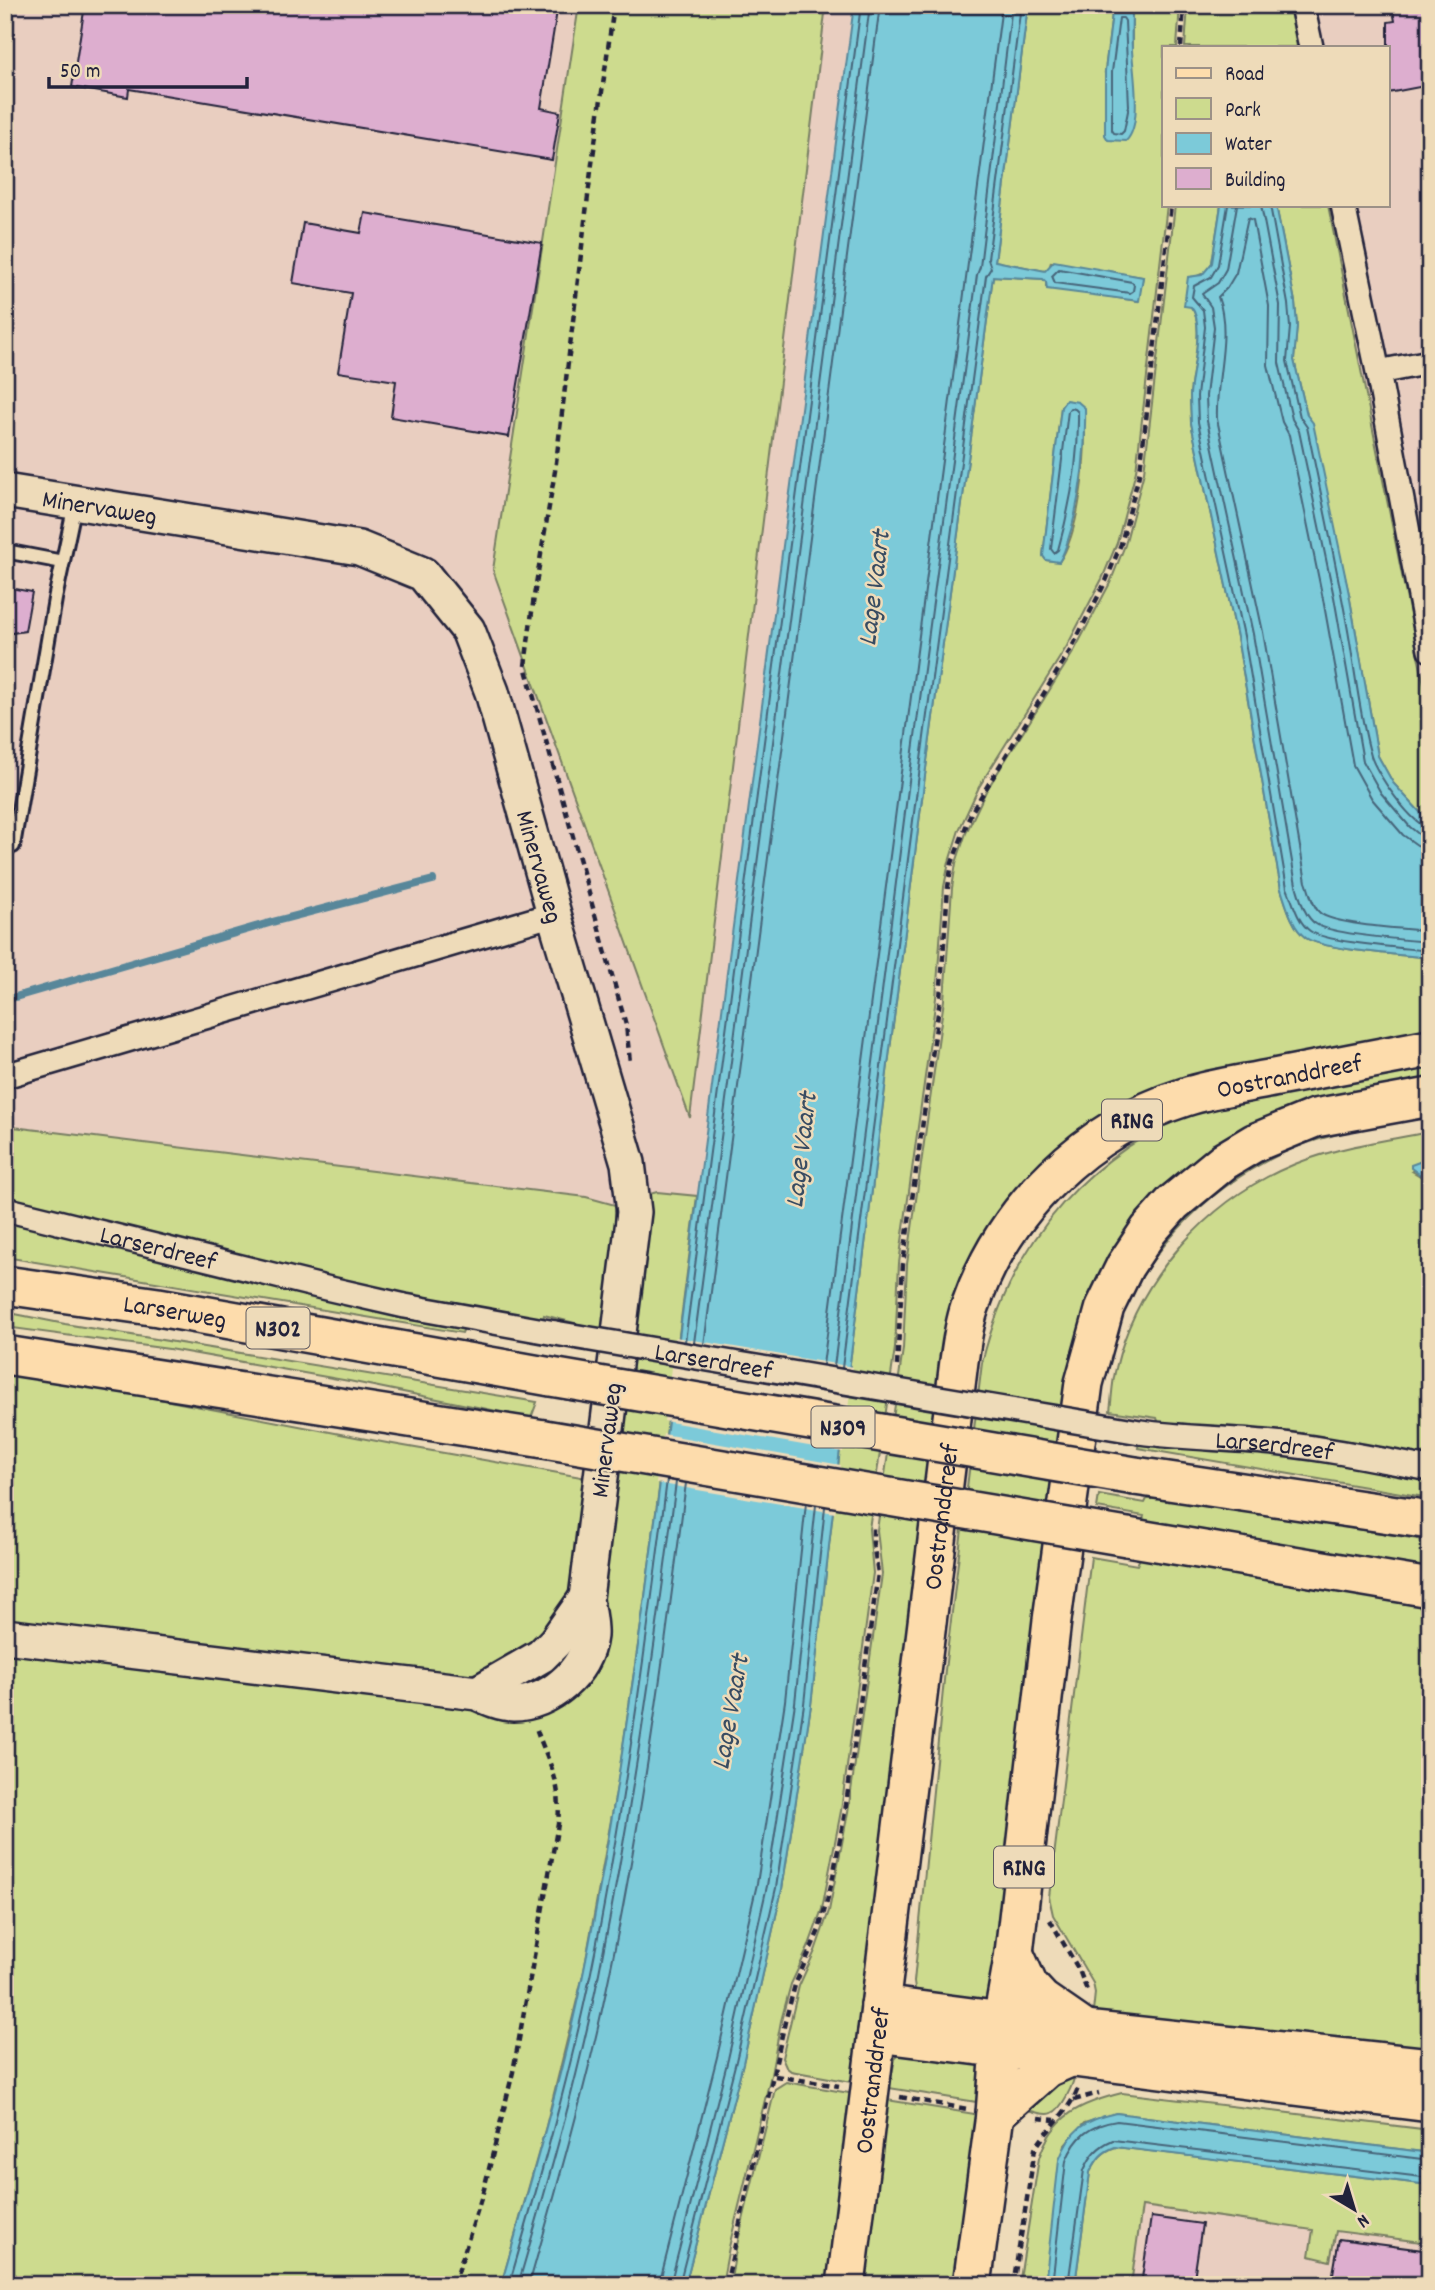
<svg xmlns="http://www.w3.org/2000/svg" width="1435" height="2290" font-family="Dekko,sans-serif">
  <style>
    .built { fill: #e9cec0 }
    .green { fill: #cddb8e; stroke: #787e64; stroke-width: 2; fill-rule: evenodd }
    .water { fill: #7ccad9; stroke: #58879a; stroke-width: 2 }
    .pier { fill: #eedbb9 }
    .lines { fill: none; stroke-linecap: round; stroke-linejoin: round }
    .shore { stroke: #46657a; stroke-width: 2 }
    .stream { stroke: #58879a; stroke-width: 8 }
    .building { fill: #ddaecf; stroke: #22223b; stroke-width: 2 }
    .lane-casing { stroke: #22223b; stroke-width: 18 }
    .street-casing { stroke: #22223b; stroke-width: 28 }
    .secondary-casing { stroke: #22223b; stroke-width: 38 }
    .primary-casing { stroke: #22223b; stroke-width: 42 }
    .path { stroke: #22223b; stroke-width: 4.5; stroke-dasharray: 7 5; stroke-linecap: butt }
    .lane { stroke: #eedbb9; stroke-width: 12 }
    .street { stroke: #eedbb9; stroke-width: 23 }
    .secondary { stroke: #eedbb9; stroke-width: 33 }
    .primary { stroke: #fddcac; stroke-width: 37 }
    .street-bridge-casing { stroke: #22223b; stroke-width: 28; stroke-linecap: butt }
    .primary-bridge-casing { stroke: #22223b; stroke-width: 42; stroke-linecap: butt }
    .street-bridge { stroke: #eedbb9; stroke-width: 23 }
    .primary-bridge { stroke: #fddcac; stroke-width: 37 }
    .labels { text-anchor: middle; stroke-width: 5; stroke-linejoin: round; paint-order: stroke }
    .shield { fill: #eedbb9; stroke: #5f5a61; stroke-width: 2 }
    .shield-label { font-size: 24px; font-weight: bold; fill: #22223b }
    .street-label { font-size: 26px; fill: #22223b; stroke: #eedbb9 }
    .water-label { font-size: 28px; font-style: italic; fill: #384c62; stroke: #eedbb9 }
  </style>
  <rect width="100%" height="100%" fill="#eedbb9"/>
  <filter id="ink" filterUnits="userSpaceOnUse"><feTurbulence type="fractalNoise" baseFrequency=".0143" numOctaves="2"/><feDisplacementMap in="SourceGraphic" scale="14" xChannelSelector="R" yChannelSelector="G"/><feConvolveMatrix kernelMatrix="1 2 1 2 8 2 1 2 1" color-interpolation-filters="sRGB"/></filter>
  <g filter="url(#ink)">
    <g class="built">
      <polygon points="5,5 854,5 697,1196 657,1192 615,1205 586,1197 5,1126"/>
      <polygon points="1272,5 1430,5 1430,743 1312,205 1388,205 1388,47 1280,47"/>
      <polygon points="1123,2180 1430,2218 1430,2285 1111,2285"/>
    </g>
    <g class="green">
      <polygon points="579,5 826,5 690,1118 493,570"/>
      <path d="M1028,5H1113L1105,71L1132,47V5H1180L1177,47H1164V205H1167L1136,471L1117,543L1102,579L1067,646L979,787L959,830L949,862L944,887L936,998L899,1263L895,1348L869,1529L873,1573L841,1811L822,1909L808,1948L791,1984L781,2021L771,2075L729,2247L722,2285H685L743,2063L782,1889L811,1705L848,1378L924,783L993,276L1043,279L1046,282V287L1138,301L1143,277L1051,262L1049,269L1045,271L995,261ZM1061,407L1085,433C1085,467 1079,534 1059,562L1046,560L1043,556Z"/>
      <polygon points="1188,5 1289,5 1297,47 1185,47"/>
      <path d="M1175,205H1221L1212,263L1206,272L1193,278L1191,307C1206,324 1191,372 1190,395C1190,404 1191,414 1191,423L1237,637L1281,889C1286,904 1292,928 1306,938C1323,950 1406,955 1430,958V1040L1175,1092L986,1251L857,2083L791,2071L786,2067L782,2058L799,1986L815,1951L829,1911L848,1812L882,1574L877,1530L903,1349L907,1264L944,1000L952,888L956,863L966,833L986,791L1074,651L1110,583L1125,545L1144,472Z"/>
      <polygon points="1276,205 1328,205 1430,715 1430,823 1393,783 1378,756 1349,594 1294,360 1297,326 1295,302"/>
      <path d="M1430,1057V1089L1320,1109L1112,1265L992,2003L921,2001L915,1989L914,1982L945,1670L982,1363C1014,1234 1089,1153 1211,1103Z"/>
      <path d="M1430,1107V1117C1384,1125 1337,1131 1294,1148C1205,1185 1133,1262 1107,1356C1102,1372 1101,1392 1099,1409L1092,1407C1097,1379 1101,1351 1111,1325C1145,1233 1221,1159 1315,1130C1353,1119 1392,1114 1430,1107Z"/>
      <polygon points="5,1126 586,1197 615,1205 615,1250 605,1331 544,1315 543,1319 511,1316 413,1297 5,1200"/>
      <path d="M1430,1132V1158L1422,1160L1412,1171L1430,1182V1458L1159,1424L1157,1418L1110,1411C1112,1397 1112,1382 1116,1368C1137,1278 1210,1198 1295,1164C1338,1147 1385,1140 1430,1132Z"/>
      <polygon points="657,1192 697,1196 645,1597 618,1781 584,1971 546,2126 501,2285 5,2285 5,1653 495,1709 560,1703 646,1195"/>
      <polygon points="5,1221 465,1326 462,1333 5,1257"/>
      <polygon points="5,1312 65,1324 537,1402 531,1418 349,1381 169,1349 5,1327"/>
      <polygon points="5,1373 76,1383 387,1443 587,1478 574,1584 569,1599 543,1639 479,1673 459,1676 5,1625"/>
      <polygon points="1139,1442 1256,1451 1430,1480 1430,1498 1138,1448"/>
      <polygon points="1099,1495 1145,1503 1147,1499 1166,1498 1430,1541 1430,1573 1155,1526 1143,1520 1144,1516 1097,1508"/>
      <polygon points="1091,1557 1137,1565 1140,1558 1430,1604 1430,2054 1093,2012 1095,1993 1093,1983 1053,1915 1049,1897"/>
      <polygon points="901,2052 988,2057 983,2103 889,2088 895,2059"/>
      <path d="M1075,2073C1074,2084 1062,2109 1052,2113C1045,2116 1035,2112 1028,2110L1048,2087Z"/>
      <polygon points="786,2082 855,2094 831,2285 730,2285 736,2249 775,2089"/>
      <path d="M1122,2093L1430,2130V2153L1116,2113L1084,2123L1065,2145L1045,2285H1019L1039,2158C1053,2115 1081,2103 1122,2093Z"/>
      <polygon points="887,2100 981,2115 955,2285 864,2285"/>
      <path d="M1116,2147L1430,2185V2243L1336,2231L1330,2261L1309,2256L1313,2230L1142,2206L1131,2285H1075L1090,2172C1097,2159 1101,2152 1116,2147Z"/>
    </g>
    <g class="water">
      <path d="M854,5H1028L995,261L1045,271L1054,261L1143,277L1139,301L1047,289L1046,282L1043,279L993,276L924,783L848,1378L811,1705L782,1889L743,2063L685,2285H501C531,2181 562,2077 584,1970C609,1847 627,1722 645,1597Z"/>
      <path d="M1113,5H1132C1132,20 1131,35 1132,50C1133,72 1143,125 1126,141L1108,140L1105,135V71Z"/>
      <path d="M1221,205H1276L1295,302L1297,326L1294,360L1307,415L1313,423L1349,594L1378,756L1393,783L1430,823V958C1406,955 1323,950 1306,938C1292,928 1286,904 1281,889L1237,637L1191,423C1191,414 1190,404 1190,395C1191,372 1206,324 1191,307L1184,306L1188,277L1202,275L1212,263Z"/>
      <path d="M1066,400L1078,402L1085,408C1086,449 1082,487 1072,527C1068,539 1066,551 1059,562L1046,560L1043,556L1061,407Z"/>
      <polygon points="1430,1158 1430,1182 1411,1168 1411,1165"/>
      <path d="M1116,2113L1430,2153V2185L1115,2147C1101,2152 1097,2159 1090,2172L1075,2285H1045L1059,2160C1071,2129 1084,2120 1116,2113Z"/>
    </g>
    <g class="pier">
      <polygon points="675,1337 853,1367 843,1452 664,1421"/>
      <polygon points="663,1434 841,1465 835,1513 656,1483"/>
    </g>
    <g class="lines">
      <g class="shore">
        <polygon points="1119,18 1123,18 1125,21 1129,106 1124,131 1121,134 1114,133 1112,130 1112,72"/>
        <path d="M1228,205L1218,265L1211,277L1194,286L1192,297L1203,310L1205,327L1197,396L1198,422L1244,636L1287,888C1293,901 1297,922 1310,931C1327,943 1406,948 1430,951"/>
        <path d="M1237,205L1226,269L1218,283L1202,294L1211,307L1214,327L1206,396L1207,421L1253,634L1296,885C1300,897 1304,917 1316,924C1332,935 1407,940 1430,942"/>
        <polyline points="1261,205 1280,305 1279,363 1292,419 1299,431 1334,597 1363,761 1381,793 1410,827 1421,836 1430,837"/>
        <path d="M1270,205L1288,304L1290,327L1287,361L1300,417L1307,427C1321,493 1335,559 1347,625C1355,668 1359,714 1371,756C1376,773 1412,826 1430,828"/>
        <polygon points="1059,269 1132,282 1134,285 1133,291 1130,293 1055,283 1052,276"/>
        <path d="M1070,408L1075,409L1078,412C1079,460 1071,504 1058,550L1054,553L1051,549L1068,411Z"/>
        <path d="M1430,848L1417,845L1403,835L1372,799L1353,765L1323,599L1289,435L1282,422L1268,365L1269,306L1253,220L1248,218L1236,273L1227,288L1218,297C1232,335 1215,379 1217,419L1263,632L1306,882C1310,892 1312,906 1320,913C1333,925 1409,929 1430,931"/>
        <polyline points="685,1342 861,5"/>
        <polyline points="694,1343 870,5"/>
        <polyline points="704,1345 880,5"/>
        <path d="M823,1365C882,912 943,458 1002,5"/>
        <polyline points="834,1367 909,781 977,275 980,267 1012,5"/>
        <polyline points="842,1368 918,782 986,276 991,268 988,259 1021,5"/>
        <path d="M509,2285C539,2182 569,2078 591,1972C624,1810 646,1645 667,1480"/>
        <path d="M518,2285C548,2182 578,2078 599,1973C632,1810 655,1646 676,1482"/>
        <path d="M529,2285C558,2183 588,2080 609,1977C643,1814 665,1648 686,1483"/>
        <polyline points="659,2285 717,2057 757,1884 785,1701 806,1503"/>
        <polyline points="670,2285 728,2059 767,1886 795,1703 816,1505"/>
        <polyline points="679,2285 736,2061 776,1888 804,1704 825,1507"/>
        <path d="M1052,2285L1066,2161C1076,2136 1090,2125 1117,2121L1430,2160"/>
        <path d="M1068,2285L1084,2170C1091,2155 1097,2147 1113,2140L1430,2178"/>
      </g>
      <polyline class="stream" points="5,1000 276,921 433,880"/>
    </g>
    <g class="building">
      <polygon points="85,5 558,5 541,108 560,112 552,160 129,89 128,97 72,87"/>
      <polygon points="1392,5 1430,5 1430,85 1388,93 1388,22 1395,21"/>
      <polygon points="365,213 542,243 509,437 391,417 396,381 338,372 351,293 293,283 303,223 361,233"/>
      <polygon points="5,587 32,592 25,631 5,634"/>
      <polygon points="1151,2217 1202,2224 1193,2285 1141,2285"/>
      <polygon points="1339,2239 1430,2251 1430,2285 1331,2285"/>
    </g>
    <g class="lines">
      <g class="lane-casing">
        <g id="lane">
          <polyline points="5,551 63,562"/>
          <polyline points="5,845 13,846 55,599 75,504"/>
        </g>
      </g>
      <g class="street-casing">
        <g id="street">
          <polyline points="1302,5 1311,47"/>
          <polyline points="1343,205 1378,372 1430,650"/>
          <polyline points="1378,372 1430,362"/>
          <polyline points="5,1076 554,914"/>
          <path id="s1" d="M5,1209L326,1288L405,1306L555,1333"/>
          <path id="s2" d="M1140,1432C1182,1438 1223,1438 1264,1442C1320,1447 1375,1459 1430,1469"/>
        </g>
      </g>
      <g class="secondary-casing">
        <g id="secondary">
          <path id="s3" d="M5,491L359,548L423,574L468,630L492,692L554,914L628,1163L634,1212L586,1598C587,1610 591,1624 590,1636C586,1672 549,1704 513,1704C501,1704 488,1698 477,1693L5,1636"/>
          <polyline points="477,1693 541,1656 555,1642 586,1598"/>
        </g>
      </g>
      <g class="primary-casing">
        <g id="primary">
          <path id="s4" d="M5,1285L158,1307L551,1377"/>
          <polyline points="5,1355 544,1439"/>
          <polyline points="1135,1476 1430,1520"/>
          <polyline points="1127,1537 1430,1588"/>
          <polyline points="1014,1953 1029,1986 1042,2000 1084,2029"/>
          <polyline points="880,2005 1002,2021 1430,2067"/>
          <polyline points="877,2033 1430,2103"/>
          <polyline points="995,2114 1047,2068 1070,2058"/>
          <path id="s5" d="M846,2285L959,1361C962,1342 964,1322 971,1304C1005,1207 1087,1128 1185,1097C1213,1088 1244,1084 1273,1078C1325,1068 1378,1058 1430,1048"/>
          <polyline points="972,2285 995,2114 1002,2021 1014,1953 1052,1620 1084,1383 1105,1307 1125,1266 1149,1230 1173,1203 1224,1161 1254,1143 1315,1118 1430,1097"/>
        </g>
      </g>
      <g class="path">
        <polyline points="614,5 591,171 555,471 534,596 525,666 626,1025 630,1062"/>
        <polyline points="1181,47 1184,5"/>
        <polyline points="897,1366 903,1264 940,999 948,887 952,863 971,813 1071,649 1106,581 1121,544 1140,471 1171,205"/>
        <polyline points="1050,1920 1079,1970 1088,1993"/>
        <polyline points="775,2076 839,2086"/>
        <polyline points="900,2097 967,2109"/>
        <polyline points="1074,2100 1099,2093"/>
        <polyline points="1038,2118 1055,2120"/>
        <path d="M454,2285L484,2189L513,2072L558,1824C562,1781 550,1767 536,1728"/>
        <polyline points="726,2285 785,2022 795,1985 819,1930 832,1882 845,1812 878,1573 873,1543 873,1524"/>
        <path d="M1013,2285L1035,2149C1047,2129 1071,2109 1078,2088"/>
      </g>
      <use href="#lane" class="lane"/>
      <use href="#street" class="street"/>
      <use href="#secondary" class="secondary"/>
      <use href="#primary" class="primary"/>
      <g class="street-bridge-casing">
        <g id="street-bridge">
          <path id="s6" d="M555,1333L1140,1432"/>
        </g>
      </g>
      <g class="primary-bridge-casing">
        <g id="primary-bridge">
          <polyline points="551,1377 1135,1476"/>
          <polyline points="544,1439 1127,1537"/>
        </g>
      </g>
      <use href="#street-bridge" class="street-bridge"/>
      <use href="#primary-bridge" class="primary-bridge"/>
    </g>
  </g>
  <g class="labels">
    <g class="shield">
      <rect x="1102" y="1099.5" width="60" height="41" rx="5"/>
      <rect x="246.5" y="1307.5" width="63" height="41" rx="5"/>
      <rect x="811.5" y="1406.5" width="63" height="41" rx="5"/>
      <rect x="994" y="1846.5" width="60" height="41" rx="5"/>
    </g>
    <g class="shield-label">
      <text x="1132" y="1128">RING</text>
      <text x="278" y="1336">N302</text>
      <text x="843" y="1435">N309</text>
      <text x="1024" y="1875">RING</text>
    </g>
    <g class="street-label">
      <text dy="9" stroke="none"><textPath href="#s3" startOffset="96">Minervaweg</textPath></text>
      <text dy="9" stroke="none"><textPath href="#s3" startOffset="747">Minervaweg</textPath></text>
      <text dy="9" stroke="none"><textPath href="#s5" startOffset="1404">Oostranddreef</textPath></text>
      <text dy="9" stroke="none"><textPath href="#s1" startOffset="158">Larserdreef</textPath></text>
      <text dy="9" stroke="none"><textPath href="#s4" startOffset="172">Larserweg</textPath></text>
      <text dy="9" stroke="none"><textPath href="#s6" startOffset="161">Larserdreef</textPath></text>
      <text transform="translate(605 1440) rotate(-83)" y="9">Minervaweg</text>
      <text dy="9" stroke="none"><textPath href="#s2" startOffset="135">Larserdreef</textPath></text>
      <text dy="9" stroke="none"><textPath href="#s5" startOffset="774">Oostranddreef</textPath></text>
      <text dy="9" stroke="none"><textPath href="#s5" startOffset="206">Oostranddreef</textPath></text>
    </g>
    <g class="water-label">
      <text transform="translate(872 588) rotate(-83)" y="10">Lage Vaart</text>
      <text transform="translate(799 1150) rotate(-83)" y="10">Lage Vaart</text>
      <text transform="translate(728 1712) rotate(-80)" y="10">Lage Vaart</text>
    </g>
  </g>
  <rect width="1435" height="2290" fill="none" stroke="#eedbb9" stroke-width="28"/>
  <rect x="14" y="14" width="1407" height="2262" fill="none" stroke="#22223b" stroke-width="2.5" filter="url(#ink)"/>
  <rect x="1162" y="46" width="228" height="161" fill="#eedbb9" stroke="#9c9187" stroke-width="2"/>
  <rect x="1176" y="68" width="35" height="10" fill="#fddcac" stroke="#9c9187" stroke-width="2"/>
  <text x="1225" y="80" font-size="21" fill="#22223b">Road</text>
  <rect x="1176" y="98" width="35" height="21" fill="#cddb8e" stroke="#9c9187" stroke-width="2"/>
  <text x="1225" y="116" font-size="21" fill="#22223b">Park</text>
  <rect x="1176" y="133" width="35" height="21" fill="#7ccad9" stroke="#9c9187" stroke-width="2"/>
  <text x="1225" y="150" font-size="21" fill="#22223b">Water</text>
  <rect x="1176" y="168" width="35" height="21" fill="#ddaecf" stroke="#9c9187" stroke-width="2"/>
  <text x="1225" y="186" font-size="21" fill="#22223b">Building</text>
  <g transform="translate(1354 2209) rotate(142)" stroke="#eedbb9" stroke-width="5" paint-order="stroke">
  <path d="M0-5L12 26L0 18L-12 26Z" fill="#22223b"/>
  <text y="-10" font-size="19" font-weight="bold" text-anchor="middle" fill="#22223b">N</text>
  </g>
  <path d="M49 77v10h198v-10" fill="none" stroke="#22223b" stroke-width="3.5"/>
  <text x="60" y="77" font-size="21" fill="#22223b" stroke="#eedbb9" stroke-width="5" paint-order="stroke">50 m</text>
</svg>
